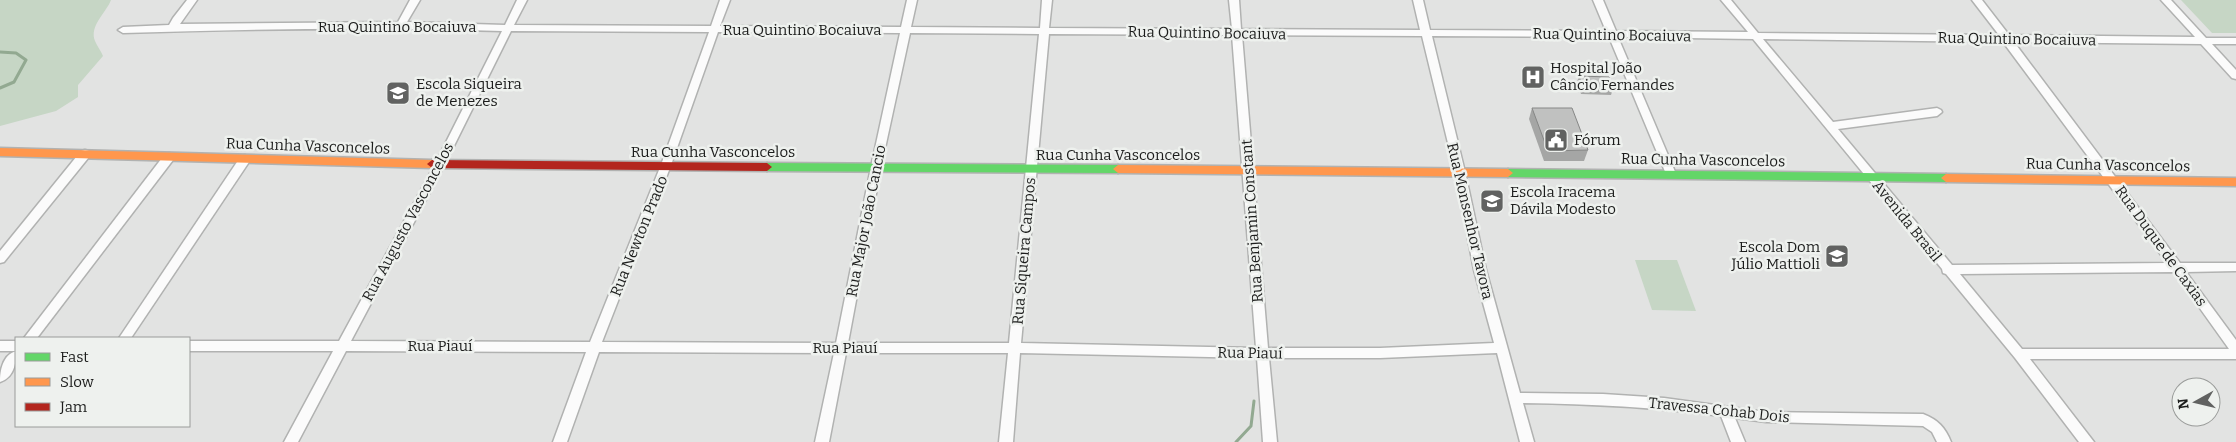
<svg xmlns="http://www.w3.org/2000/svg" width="2236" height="442" font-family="Bitter,serif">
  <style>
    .green { fill: #c6d6c5 }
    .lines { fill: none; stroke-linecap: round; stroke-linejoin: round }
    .stream { stroke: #92a991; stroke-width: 3 }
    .street-casing { stroke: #b1b2b1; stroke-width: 3 }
    .fast-casing { stroke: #b1b2b1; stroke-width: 3 }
    .slow-casing { stroke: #b1b2b1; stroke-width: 3 }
    .jam-casing { stroke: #b1b2b1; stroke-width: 3 }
    .street { fill: #fbfbfb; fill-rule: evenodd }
    .fast { fill: #63d668; fill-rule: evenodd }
    .slow { fill: #ff974d; fill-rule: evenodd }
    .jam { fill: #b3261e; fill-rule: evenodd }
    .wall { fill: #a5a6a5 }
    .building { fill: #c0c1c0; stroke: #868786 }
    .labels { text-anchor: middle; stroke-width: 5; stroke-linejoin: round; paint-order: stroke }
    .street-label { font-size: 15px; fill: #1c1d1c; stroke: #eef1ee }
    .poi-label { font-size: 15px; fill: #1c1d1c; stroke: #eef1ee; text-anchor: start }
  </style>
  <rect width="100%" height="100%" fill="#e2e3e2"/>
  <g class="green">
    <path d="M0,0H111C106,13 89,26 95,41C97,46 101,51 103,56L78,85V97L56,111L0,126Z"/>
    <polygon points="2181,0 2236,0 2236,33 2212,33"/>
    <polygon points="1635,260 1677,260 1696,311 1652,310"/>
  </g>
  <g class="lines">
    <g class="stream">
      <polyline points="0,52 16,53 26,60 14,82 0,88"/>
      <polyline points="1236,442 1251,426 1254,401"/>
    </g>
    <g class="street-casing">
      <g id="street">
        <path d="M187,0H197L180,24L398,22L410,0H420L407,22L505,25L517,0H527L514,25L711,26L720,0H730L720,26L901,27L907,0H917L911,27L1040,28L1042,0H1052L1049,28L1232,29L1229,0H1239L1241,29L1420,30L1413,0H1423L1430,30L1606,31L1593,0H1603L1616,31L1748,32L1721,0H1731L1758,33L1999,35L1972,0H1982L2009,35L2195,37L2161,0H2171L2206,38H2236V44H2212L2236,70V79L2232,78L2201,44L2014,42L2180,263H2236V271L2186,272L2236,340V359H2030L2094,442H2079L2015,358L1946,274L1943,273L1942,269L1753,39L1618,37L1676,174L1671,178L1666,174L1609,37L1432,36L1465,172L1486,270L1520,393L1603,394L1664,398L1766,412L1923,414C1938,420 1945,427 1951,442H1937L1932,432L1923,426L1766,422L1735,418L1745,442H1731L1721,416C1655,407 1590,404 1523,403L1534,442H1520L1497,353L1380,358H1269L1277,442H1263L1257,358L1020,353L1013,442H999L1008,353H846L829,442H815L834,353L599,352L567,442H553L586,352L346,351L298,442H284L333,351H189V341H339L435,164L502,31C376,27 249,29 123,33L118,30L123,27L169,25L173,18ZM511,31L709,32L661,165L590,342L351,341L445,164ZM718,32L900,33L871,167L836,343L602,342L671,165ZM910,33L1039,34L1009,343H848L881,167ZM1049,34L1232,35L1256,348L1021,343ZM1242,35L1422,36L1455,172L1474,270L1494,343L1380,348H1268ZM1763,39L2003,42L2167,263L1952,265L1838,129L1937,116L1942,112L1941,110L1937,108L1833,122ZM2174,272L2229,349H2022L1960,274Z"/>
        <polygon points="85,150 89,151 90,154 89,157 4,262 0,263 0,251 81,151"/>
        <polygon points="169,153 173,154 174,157 173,160 37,338 24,338 165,154"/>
        <polygon points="245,155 250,159 249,162 131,338 119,338 241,156"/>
        <path d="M0,341H16C16,356 18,376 0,382C0,370 3,355 16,351H0Z"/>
      </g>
    </g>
    <g class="fast-casing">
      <g id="fast">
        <polygon points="767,163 1118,165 1123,169 1118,173 767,171 762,167"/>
        <polygon points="1508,169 1946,174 1951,178 1946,182 1508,177 1503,173"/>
      </g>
    </g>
    <g class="slow-casing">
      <g id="slow">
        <polygon points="0,148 432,160 437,164 432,168 0,156"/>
        <polygon points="1118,165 1508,169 1513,173 1508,177 1118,173 1113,169"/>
        <polygon points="1946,174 2236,178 2236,186 1946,182 1941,178"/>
      </g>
    </g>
    <g class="jam-casing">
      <polygon id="jam" points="432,160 767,163 772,167 767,171 432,168 427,164"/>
    </g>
    <use href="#street" class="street"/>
    <use href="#fast" class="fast"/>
    <use href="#slow" class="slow"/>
    <use href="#jam" class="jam"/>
  </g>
  <g class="wall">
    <polygon points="1579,76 1613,89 1611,95 1581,94 1577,82"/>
    <polygon points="1532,108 1588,150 1584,161 1544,161 1529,119"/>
  </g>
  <g class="building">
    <polygon points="1579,76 1609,77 1613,89 1583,88"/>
    <polygon points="1532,108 1572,108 1588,150 1548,151"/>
  </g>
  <defs>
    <g id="hospital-square" transform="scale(1.25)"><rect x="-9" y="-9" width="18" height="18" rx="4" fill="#616261" stroke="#eef1ee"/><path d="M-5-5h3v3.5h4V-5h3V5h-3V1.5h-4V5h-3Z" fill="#fff"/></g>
    <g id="school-square" transform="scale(1.25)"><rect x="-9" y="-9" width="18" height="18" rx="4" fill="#616261" stroke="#eef1ee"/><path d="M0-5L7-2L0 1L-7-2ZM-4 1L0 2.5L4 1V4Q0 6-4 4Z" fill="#fff"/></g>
    <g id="civic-square" transform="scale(1.25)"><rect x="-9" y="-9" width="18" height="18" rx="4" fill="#616261" stroke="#eef1ee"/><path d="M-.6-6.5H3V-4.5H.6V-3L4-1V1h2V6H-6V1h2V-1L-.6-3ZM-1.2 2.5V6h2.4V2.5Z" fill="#fff"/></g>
  </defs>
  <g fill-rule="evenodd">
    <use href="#hospital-square" x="1533" y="77"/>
    <use href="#school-square" x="398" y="93"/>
    <use href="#civic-square" x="1556" y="140"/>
    <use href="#school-square" x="1492" y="201"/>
    <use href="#school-square" x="1837" y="256"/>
  </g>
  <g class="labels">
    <g class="street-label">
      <text x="397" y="32">Rua Quintino Bocaiuva</text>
      <text x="802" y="35">Rua Quintino Bocaiuva</text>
      <text transform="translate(1207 33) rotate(1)" y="5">Rua Quintino Bocaiuva</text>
      <text transform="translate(1612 35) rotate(1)" y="5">Rua Quintino Bocaiuva</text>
      <text transform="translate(2017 39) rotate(1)" y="5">Rua Quintino Bocaiuva</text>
      <text transform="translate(308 146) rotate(2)" y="5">Rua Cunha Vasconcelos</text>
      <text x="713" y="157">Rua Cunha Vasconcelos</text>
      <text x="1118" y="160">Rua Cunha Vasconcelos</text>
      <text transform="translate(1703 160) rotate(1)" y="5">Rua Cunha Vasconcelos</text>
      <text transform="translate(2108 165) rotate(1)" y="5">Rua Cunha Vasconcelos</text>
      <text transform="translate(866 221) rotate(-79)" y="5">Rua Major João Cancio</text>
      <text transform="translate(1252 221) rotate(-94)" y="5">Rua Benjamin Constant</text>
      <text transform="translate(1470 221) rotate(77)" y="5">Rua Monsenhor Tavora</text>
      <text transform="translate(1907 221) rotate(51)" y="5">Avenida Brasil</text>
      <text transform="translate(408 222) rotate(-62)" y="5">Rua Augusto Vasconcelos</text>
      <text transform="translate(639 236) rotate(-68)" y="5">Rua Newton Prado</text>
      <text transform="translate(2161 246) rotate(54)" y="5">Rua Duque de Caxias</text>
      <text transform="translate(1024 251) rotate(-85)" y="5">Rua Siqueira Campos</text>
      <text x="440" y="351">Rua Piauí</text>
      <text x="845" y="353">Rua Piauí</text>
      <text transform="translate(1250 353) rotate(1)" y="5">Rua Piauí</text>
      <text transform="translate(1719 410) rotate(6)" y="5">Travessa Cohab Dois</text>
    </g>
    <g class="poi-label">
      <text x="1550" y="73">Hospital João<tspan x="1550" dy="17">Câncio Fernandes</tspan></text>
      <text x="416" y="89">Escola Siqueira<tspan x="416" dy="17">de Menezes</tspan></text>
      <text x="1574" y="145">Fórum</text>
      <text x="1510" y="197">Escola Iracema<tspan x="1510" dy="17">Dávila Modesto</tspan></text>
      <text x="1820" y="252" text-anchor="end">Escola Dom<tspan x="1820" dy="17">Júlio Mattioli</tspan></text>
    </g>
  </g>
  <rect x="15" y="337" width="175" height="90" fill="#eef1ee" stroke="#9a9c9a"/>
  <rect x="25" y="353" width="25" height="8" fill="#63d668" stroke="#9a9c9a"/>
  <text x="60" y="362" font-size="15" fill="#1c1d1c">Fast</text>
  <rect x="25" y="378" width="25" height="8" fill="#ff974d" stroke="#9a9c9a"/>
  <text x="60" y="387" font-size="15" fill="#1c1d1c">Slow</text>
  <rect x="25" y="403" width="25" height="8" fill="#b3261e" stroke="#9a9c9a"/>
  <text x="60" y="412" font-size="15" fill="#1c1d1c">Jam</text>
  <g transform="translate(2196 402) rotate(262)"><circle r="24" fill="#eef1ee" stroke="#9a9c9a"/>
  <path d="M0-4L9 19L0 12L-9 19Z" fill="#616261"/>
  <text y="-8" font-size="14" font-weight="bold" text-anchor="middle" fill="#1c1d1c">N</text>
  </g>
</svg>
